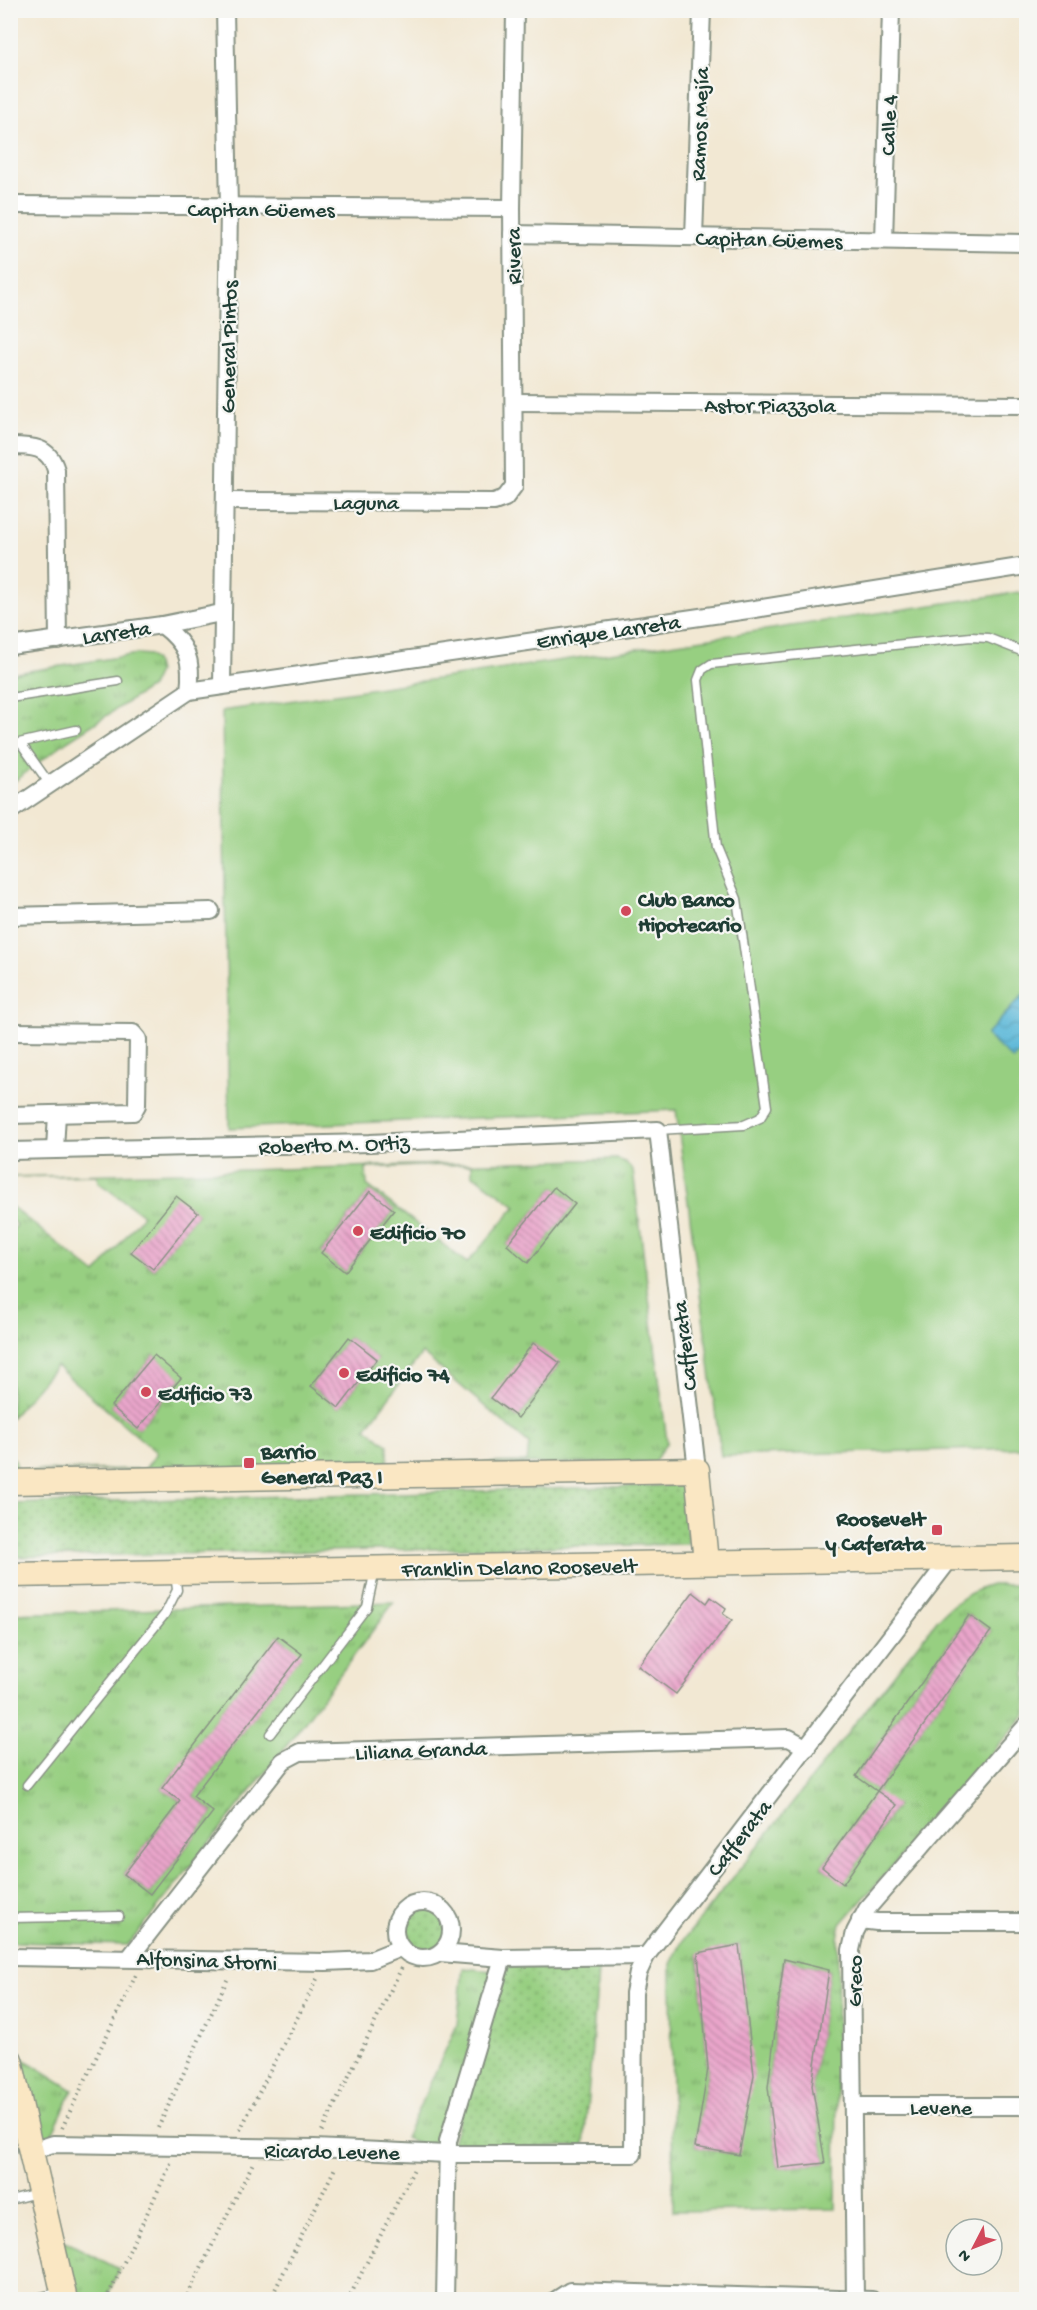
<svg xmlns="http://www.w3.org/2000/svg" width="1037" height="2310" font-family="'Gochi Hand',sans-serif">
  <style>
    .grass { fill: url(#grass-tufts); stroke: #5b865a; stroke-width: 1.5; fill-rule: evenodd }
    .park { fill: url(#park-dots); stroke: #5b865a; stroke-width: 1.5 }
    .pitch { fill: #97cf81; stroke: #5b865a; stroke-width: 1.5 }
    .water { fill: url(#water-waves); stroke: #3c7a86; stroke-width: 1.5 }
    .building { fill: url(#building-back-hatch) }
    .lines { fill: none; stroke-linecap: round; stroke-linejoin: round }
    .lane-casing { stroke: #889284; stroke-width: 11 }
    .street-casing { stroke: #889284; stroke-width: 20 }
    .secondary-casing { stroke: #889284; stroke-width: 27 }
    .path { stroke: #889284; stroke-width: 4; stroke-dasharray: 1.5 4.5; stroke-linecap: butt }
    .lane { stroke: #fff; stroke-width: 8 }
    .street { stroke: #fff; stroke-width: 16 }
    .secondary { stroke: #fae7c3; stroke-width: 24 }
    .poi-dot { fill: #d1495b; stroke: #f6f6f2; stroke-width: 2 }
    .labels { text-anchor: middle; stroke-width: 4.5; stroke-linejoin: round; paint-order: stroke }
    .street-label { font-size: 22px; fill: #1f3d34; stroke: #f6f6f2 }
    .poi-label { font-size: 22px; font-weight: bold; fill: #1f3d34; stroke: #f6f6f2; text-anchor: start }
  </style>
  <defs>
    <pattern id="grass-tufts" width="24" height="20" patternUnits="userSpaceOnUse" patternTransform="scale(1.5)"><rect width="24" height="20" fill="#97cf81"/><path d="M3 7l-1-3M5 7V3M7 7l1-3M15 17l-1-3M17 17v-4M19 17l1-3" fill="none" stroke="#7ba96a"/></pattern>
    <pattern id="park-dots" width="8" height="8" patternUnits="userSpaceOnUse" patternTransform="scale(1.5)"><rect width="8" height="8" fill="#97cf81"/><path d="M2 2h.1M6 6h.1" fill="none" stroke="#7ba96a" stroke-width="1.8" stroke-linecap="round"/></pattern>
    <pattern id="water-waves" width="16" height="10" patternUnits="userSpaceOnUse" patternTransform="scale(1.5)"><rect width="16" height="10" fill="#5ab7d8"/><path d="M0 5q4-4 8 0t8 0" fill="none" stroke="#4a96b0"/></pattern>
    <pattern id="building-back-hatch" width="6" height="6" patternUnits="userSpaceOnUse" patternTransform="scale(1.5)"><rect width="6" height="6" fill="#eaa5cb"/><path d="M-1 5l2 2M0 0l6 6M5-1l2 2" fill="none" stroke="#bd88a6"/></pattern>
  </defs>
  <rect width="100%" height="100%" fill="#f6f6f2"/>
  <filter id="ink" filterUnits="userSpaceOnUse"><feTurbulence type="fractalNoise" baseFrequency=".0167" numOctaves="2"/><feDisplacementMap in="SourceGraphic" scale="12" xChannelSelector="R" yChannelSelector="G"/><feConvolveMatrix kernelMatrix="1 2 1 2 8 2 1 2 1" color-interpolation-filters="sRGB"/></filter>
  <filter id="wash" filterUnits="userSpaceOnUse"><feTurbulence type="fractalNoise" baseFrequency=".008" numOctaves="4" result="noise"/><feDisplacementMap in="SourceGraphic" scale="24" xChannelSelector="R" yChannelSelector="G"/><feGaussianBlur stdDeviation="1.35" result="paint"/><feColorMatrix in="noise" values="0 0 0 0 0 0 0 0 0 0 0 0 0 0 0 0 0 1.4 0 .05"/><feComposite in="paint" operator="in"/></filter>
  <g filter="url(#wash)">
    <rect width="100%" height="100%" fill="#f2e8d3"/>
    <g class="grass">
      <polygon points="138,654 149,655 155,661 158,672 151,687 67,741 11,784 11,674"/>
      <path d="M617,1159L625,1162L633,1170L667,1442L654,1462L11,1472V1456L15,1460L17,1471L145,1469L157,1453L56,1366L11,1418L10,1233L17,1225L11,1220V1206L96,1274L143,1215L98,1182L97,1175L11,1177ZM472,1164V1174L516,1206L467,1263L367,1185L366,1168ZM554,1187L575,1204L528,1262L507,1245ZM370,1191L394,1210L345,1272L321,1252ZM198,1213L153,1269L132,1252ZM349,1337L377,1359L339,1408L311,1386ZM422,1353L529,1444L527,1462L388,1465V1445L366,1428ZM154,1355L181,1379L138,1429L111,1406ZM560,1363L518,1418L492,1398Z"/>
      <path d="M991,1585H1026V1714L841,1924L838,1938L836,2209L673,2211L671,1964L682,1942L937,1620C954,1602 968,1592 991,1585ZM969,1615L991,1631L877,1791L856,1775ZM877,1792L897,1806L843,1883L822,1867ZM739,1945L750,2046L738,2155L695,2147L708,2069L698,1954ZM784,1959L829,1970L812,2085L825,2163L778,2168L768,2087Z"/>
      <path d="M394,1602L284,1749L128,1945L11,1942L10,1614ZM279,1636L301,1654L193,1796L213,1812L150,1894L124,1874L180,1801L162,1788Z"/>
      <polygon points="463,1968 492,1971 442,2144 430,2148 405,2138 457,2025"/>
      <polygon points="19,2056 73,2090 48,2142 39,2139"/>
      <polygon points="61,2239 119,2269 106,2299 73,2299"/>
    </g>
    <g class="park">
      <polygon points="682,1485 688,1544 11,1557 11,1504"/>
      <circle cx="423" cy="1931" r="23"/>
      <polygon points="599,1960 584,2146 456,2149 452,2143 506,1966"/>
    </g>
    <polygon class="pitch" points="1019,592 1026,599 1026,1448 721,1456 676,1110 229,1128 222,711"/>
    <polygon class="water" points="1026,992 1026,1045 1013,1060 986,1035"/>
    <g id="blocks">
      <g class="building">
        <polygon points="554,1187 575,1204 528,1263 507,1245"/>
        <polygon points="370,1191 394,1210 345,1272 321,1253"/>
        <polygon points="176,1196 198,1213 153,1269 131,1252"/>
        <polygon points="349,1337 377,1359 339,1408 311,1386"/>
        <polygon points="533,1343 560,1363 518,1418 491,1398"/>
        <polygon points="154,1355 181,1378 138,1429 111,1406"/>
        <polygon points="693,1592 707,1603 711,1597 726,1608 723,1614 732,1620 676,1694 638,1666"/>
        <polygon points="969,1615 991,1631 877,1791 856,1776"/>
        <polygon points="278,1636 302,1654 193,1796 213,1812 150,1894 124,1874 180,1801 162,1788"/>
        <polygon points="877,1791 897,1805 843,1884 822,1867"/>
        <polygon points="739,1945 754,2075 739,2155 695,2147 708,2069 698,1953"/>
        <polygon points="784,1959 829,1970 812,2085 825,2163 778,2168 768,2087"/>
      </g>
    </g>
  </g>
  <g filter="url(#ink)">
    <use href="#blocks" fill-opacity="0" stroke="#889284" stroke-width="1.5"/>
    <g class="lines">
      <g class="lane-casing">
        <g id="lane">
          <polyline points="10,698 118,681"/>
          <polyline points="10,745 76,730"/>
          <polyline points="22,745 49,783"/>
          <polyline points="658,1130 744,1125 760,1118 767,1107 737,899 716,848 698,680 702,670 711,664 971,637 988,638 1026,653"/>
          <polyline points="270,1734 367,1607 375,1570"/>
          <polyline points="27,1785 165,1614 177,1590 175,1573"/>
          <polyline points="10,1918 119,1916"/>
          <polyline points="10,2200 37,2193"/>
          <polyline points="10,2298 11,2300"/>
          <polyline points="28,2300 62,2292"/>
        </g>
      </g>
      <g class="street-casing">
        <g id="street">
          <polyline points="10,205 512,208"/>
          <polyline points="512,234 1026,243"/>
          <polyline points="694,237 702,10"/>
          <polyline points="884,240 891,10"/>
          <polyline points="514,402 1026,405"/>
          <path d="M10,446C32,446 49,446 56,470L58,640"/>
          <polyline points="225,501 494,502 505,498 514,486 512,208 515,10"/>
          <path d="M162,625C187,644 193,660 189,691"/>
          <polyline points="10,646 162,625 221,613"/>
          <polyline points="222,684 229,208 225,10"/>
          <polyline points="10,811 189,691 755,609 1026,566"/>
          <polyline points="10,916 211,911"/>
          <polyline points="10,1032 133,1033 138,1039 137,1105 133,1112 10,1115"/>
          <polyline points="55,1149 57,1114"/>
          <polyline points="10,1151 370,1143 658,1130 697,1470"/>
          <circle cx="423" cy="1930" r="28"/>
          <polyline points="860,1920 877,1922 1026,1922"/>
          <polyline points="440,1953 503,1958 646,1956"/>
          <polyline points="10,1957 326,1962 370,1960 400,1948"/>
          <polyline points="130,1957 283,1761 300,1752 789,1738 807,1748"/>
          <polyline points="855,2106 1026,2106"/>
          <polyline points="31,2151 53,2144 314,2148 447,2154 633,2154 634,1993 638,1973 646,1956 950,1559"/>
          <polyline points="855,2299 851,1950 855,1932 867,1909 1026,1726"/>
          <polyline points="445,2300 448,2141 503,1958"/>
          <polyline points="556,2300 570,2291 872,2300"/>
        </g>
      </g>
      <g class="secondary-casing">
        <g id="secondary">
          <polyline points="10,1482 697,1470 706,1562"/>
          <polyline points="10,1575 1026,1557"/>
          <polyline points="10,2060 65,2300"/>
        </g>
      </g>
      <g class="path">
        <polyline points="62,2128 136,1975"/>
        <polyline points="158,2128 228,1978"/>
        <polyline points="240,2130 317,1979"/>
        <polyline points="322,2131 403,1965"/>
        <polyline points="106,2300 171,2163"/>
        <polyline points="185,2300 253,2163"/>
        <polyline points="270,2300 336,2166"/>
        <polyline points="348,2300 414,2169"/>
      </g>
      <use href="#lane" class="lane"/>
      <use href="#street" class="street"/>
      <use href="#secondary" class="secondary"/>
    </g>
  </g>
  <g class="poi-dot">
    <circle cx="626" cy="911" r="6"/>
    <circle cx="358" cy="1231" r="6"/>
    <circle cx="344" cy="1373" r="6"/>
    <circle cx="146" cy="1392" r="6"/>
    <rect x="243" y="1457" width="12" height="12" rx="3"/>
    <rect x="931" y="1524" width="12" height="12" rx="3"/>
  </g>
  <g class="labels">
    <g class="street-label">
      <text transform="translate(698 124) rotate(-88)" y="8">Ramos Mejía</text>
      <text transform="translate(887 125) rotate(-88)" y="8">Calle 4</text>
      <text x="261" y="216">Capitan Güemes</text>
      <text transform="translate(769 238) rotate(1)" y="8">Capitan Güemes</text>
      <text transform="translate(512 256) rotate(-91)" y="8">Rivera</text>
      <text transform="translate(227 347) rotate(-89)" y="8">General Pintos</text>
      <text x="770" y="412">Astor Piazzola</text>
      <text x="366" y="509">Laguna</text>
      <text transform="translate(608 630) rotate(-8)" y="8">Enrique Larreta</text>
      <text transform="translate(116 631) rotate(-8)" y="8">Larreta</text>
      <text transform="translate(334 1143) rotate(-2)" y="8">Roberto M. Ortiz</text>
      <text transform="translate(683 1346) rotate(-97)" y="8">Cafferata</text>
      <text transform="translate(519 1566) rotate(-1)" y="8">Franklin Delano Roosevelt</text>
      <text transform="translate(421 1749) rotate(-2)" y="8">Liliana Granda</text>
      <text transform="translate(738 1837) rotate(-52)" y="8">Cafferata</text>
      <text transform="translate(207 1959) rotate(2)" y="8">Alfonsina Storni</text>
      <text transform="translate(853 1981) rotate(-90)" y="8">Greco</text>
      <text x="941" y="2114">Levene</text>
      <text transform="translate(332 2150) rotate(1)" y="8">Ricardo Levene</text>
    </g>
    <g class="poi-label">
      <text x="638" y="906">Club Banco<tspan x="638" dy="25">Hipotecario</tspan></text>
      <text x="370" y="1239">Edificio 70</text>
      <text x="356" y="1381">Edificio 74</text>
      <text x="158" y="1400">Edificio 73</text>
      <text x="261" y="1458">Barrio<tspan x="261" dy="25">General Paz I</tspan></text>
      <text x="925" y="1525" text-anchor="end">Roosevelt<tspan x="925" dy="25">y Caferata</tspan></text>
    </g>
  </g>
  <rect width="1037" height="2310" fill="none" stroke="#f6f6f2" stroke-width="36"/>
  <g transform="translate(974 2247) rotate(228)"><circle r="28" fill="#f6f6f2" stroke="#a0aca6" stroke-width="1.5"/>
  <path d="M0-4.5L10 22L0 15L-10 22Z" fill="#d1495b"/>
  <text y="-9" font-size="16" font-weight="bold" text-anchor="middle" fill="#1f3d34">N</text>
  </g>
</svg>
